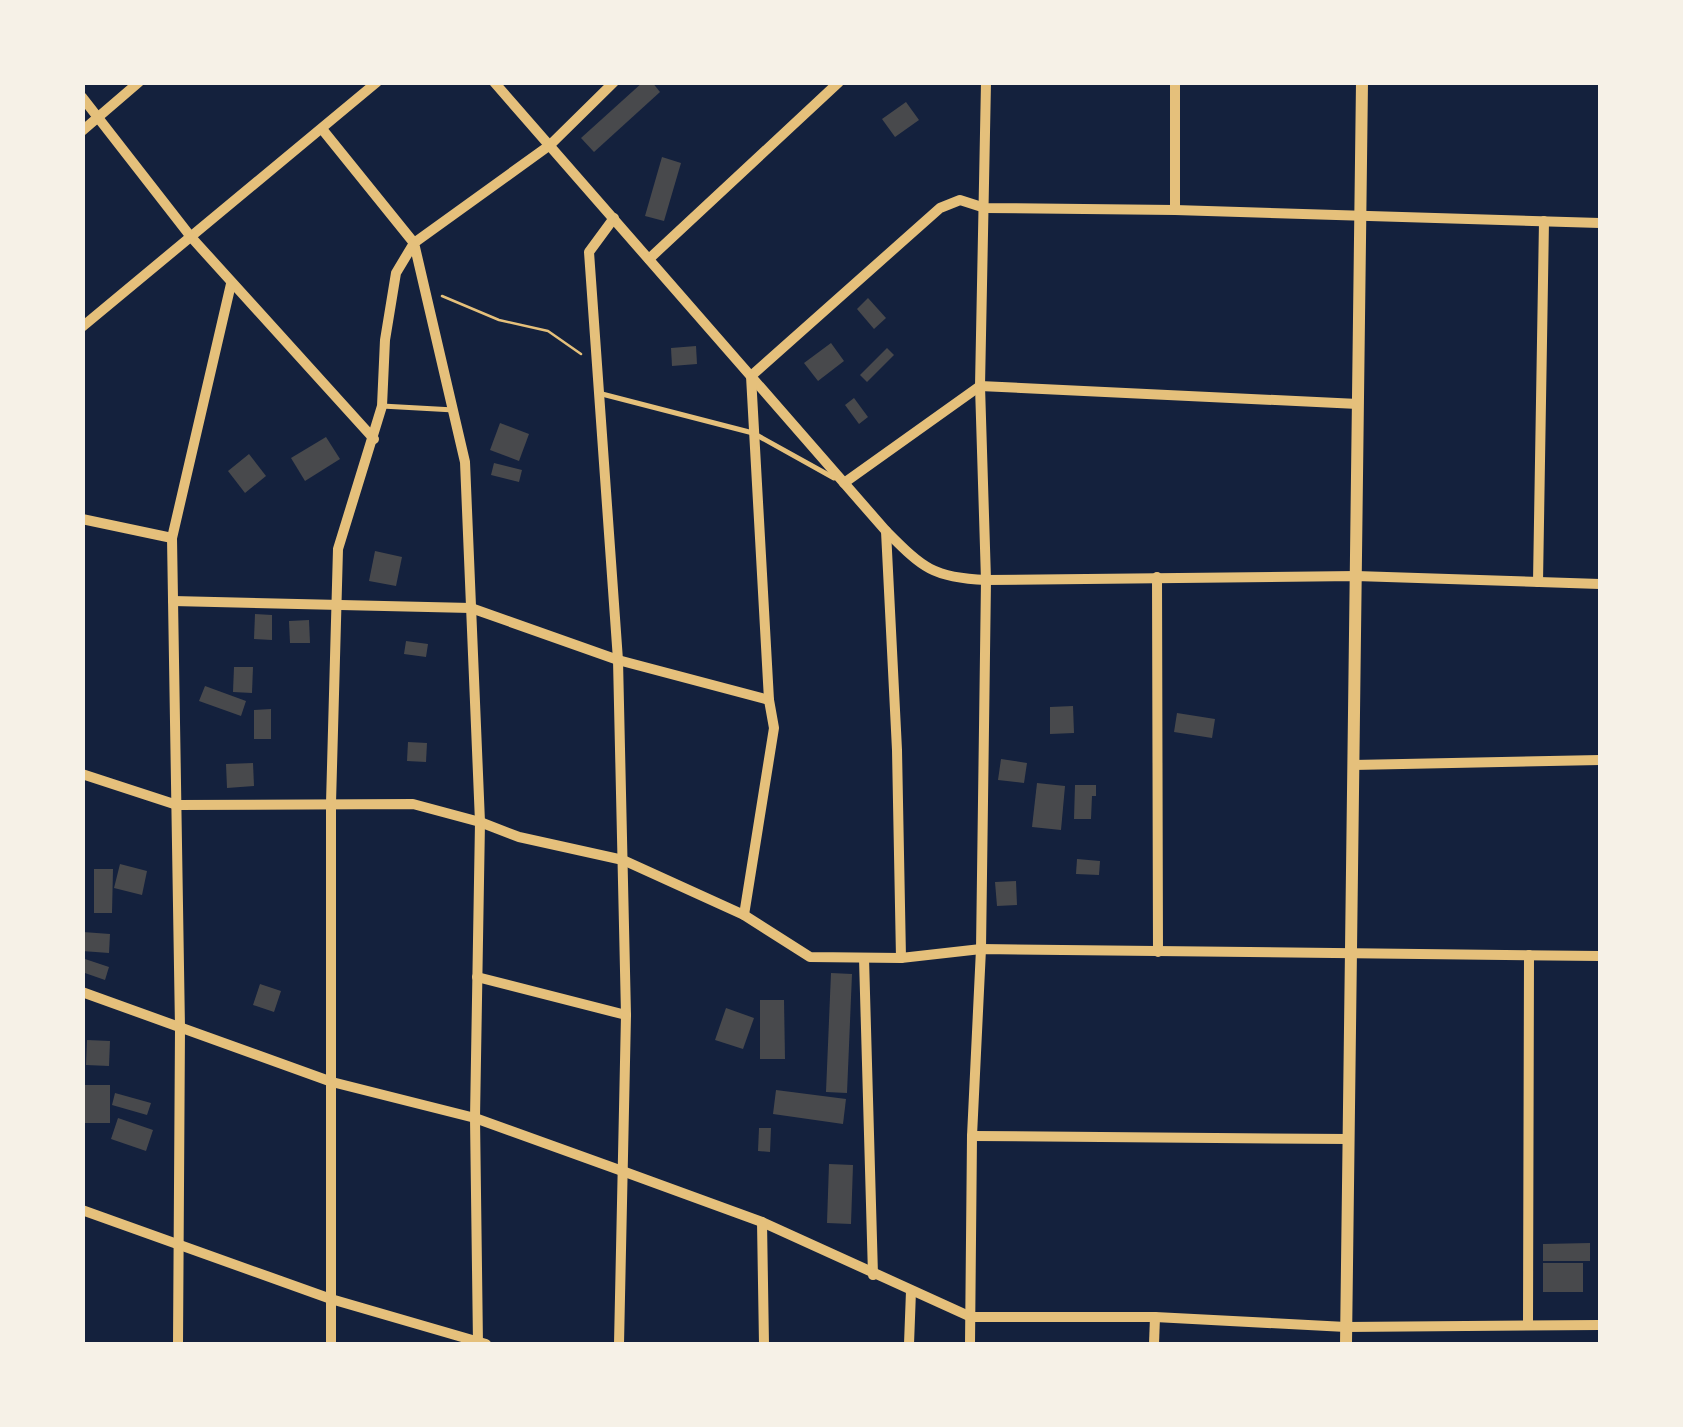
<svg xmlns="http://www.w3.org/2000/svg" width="1683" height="1427" font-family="'PT Sans Narrow',sans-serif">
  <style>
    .building { fill: #48494c }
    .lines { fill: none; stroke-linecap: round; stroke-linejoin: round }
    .path { stroke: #e5c07b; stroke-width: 2.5 }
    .service { stroke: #e5c07b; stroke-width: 5 }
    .minor { stroke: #e5c07b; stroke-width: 10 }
    .tertiary { stroke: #e5c07b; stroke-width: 12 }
  </style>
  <rect width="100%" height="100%" fill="#14213d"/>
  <g class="building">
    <polygon points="643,82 652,82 660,92 594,152 581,138"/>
    <polygon points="906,102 919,120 895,137 882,119"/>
    <polygon points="662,157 681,163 664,221 645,216"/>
    <polygon points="868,298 886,318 874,329 857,309"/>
    <polygon points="831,343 844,361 818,381 804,363"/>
    <polygon points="696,346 697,364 672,366 671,348"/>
    <polygon points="887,348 894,355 867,382 860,375"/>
    <polygon points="854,398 868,417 859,424 845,405"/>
    <polygon points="500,423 529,434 519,461 490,450"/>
    <polygon points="326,437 340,459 305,481 291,458"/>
    <polygon points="249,454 266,476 245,493 228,471"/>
    <polygon points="494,463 522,470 519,482 491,475"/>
    <polygon points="375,551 402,557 396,586 369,581"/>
    <polygon points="255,614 272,615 272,640 254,639"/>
    <polygon points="309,620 310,643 290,643 289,621"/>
    <polygon points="406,641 428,644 426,657 404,654"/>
    <polygon points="234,667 253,667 252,693 233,692"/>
    <polygon points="205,686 246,701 241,716 199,701"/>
    <polygon points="1073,706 1074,733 1050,734 1050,707"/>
    <polygon points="271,709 271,739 254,739 254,710"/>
    <polygon points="1177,713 1215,719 1212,738 1174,732"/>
    <polygon points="408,742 427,743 426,762 407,761"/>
    <polygon points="1001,759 1027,763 1024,783 998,780"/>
    <polygon points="253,763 254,786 227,788 226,764"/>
    <polygon points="1037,783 1065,786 1061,830 1032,827"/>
    <polygon points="1075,785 1096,785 1096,796 1092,796 1091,819 1074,819"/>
    <polygon points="1077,859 1100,861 1099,875 1076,874"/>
    <polygon points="120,864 147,871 142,895 114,888"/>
    <polygon points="94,869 113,869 112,913 94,913"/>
    <polygon points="1016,881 1017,905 997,906 995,882"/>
    <polygon points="83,932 110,934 109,953 82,951"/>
    <polygon points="85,959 109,967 105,980 82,972"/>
    <polygon points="831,973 852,974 847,1093 826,1092"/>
    <polygon points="260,984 281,991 274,1012 253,1005"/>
    <polygon points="760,1000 784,1000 785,1059 760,1059"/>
    <polygon points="726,1008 754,1018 743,1049 715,1040"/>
    <polygon points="87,1040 110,1041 109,1066 86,1065"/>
    <polygon points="85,1085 110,1085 110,1123 84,1123"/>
    <polygon points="776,1090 846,1099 843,1124 773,1114"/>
    <polygon points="115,1093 151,1103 147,1115 112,1105"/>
    <polygon points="118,1118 153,1130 146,1151 111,1139"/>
    <polygon points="759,1128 771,1128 770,1152 758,1151"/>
    <polygon points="829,1164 853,1165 851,1224 827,1223"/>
    <polygon points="1590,1243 1590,1261 1543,1261 1543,1244"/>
    <rect x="1543" y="1263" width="40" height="29"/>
  </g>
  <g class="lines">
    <polyline class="path" points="442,296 499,320 548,331 581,354"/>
    <g class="service">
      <polyline points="602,394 753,433 834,478"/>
      <polyline points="382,406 454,410"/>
    </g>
    <g class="minor">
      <path d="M494,82L886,531C922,567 932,578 986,580L1356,576L1600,584"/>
      <polyline points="82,97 191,237 374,439"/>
      <polyline points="322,129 414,243 396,273 385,340 382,406 338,549 331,803 331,1344"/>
      <polyline points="82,131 139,82"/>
      <polyline points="1175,210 1175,82"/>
      <polyline points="614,218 589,252 618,660 626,1015 619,1344"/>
      <polyline points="649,259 839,82"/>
      <polyline points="82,327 377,82"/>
      <polyline points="844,483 980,386 1358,404"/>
      <polyline points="82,519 172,538"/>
      <polyline points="886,531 897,750 901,958"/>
      <polyline points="1157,577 1158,952"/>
      <polyline points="1538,582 1544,221"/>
      <polyline points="173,601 471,608 618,660 769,700"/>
      <polyline points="1353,765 1600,760"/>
      <polyline points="82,774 177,805 413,804 480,822 519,837 623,860 744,915 810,957 901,958 981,949 1600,956"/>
      <polyline points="744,915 774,728 769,700 751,376 940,208 960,200 985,208 1175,210 1600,223"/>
      <polyline points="864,958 873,1275"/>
      <polyline points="477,977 626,1015"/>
      <polyline points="82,992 332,1082 475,1118 625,1172 762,1222 971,1317 1155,1317 1346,1327 1600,1325"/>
      <polyline points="972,1136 1348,1139"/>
      <polyline points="82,1210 331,1299 486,1344"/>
      <polyline points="762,1222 764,1344"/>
      <polyline points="1528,1325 1529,955"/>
      <polyline points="178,1344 180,1028 172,538 231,284"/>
      <polyline points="478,1344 475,1118 480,822 465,462 414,243 550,145 614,82"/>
      <polyline points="909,1344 911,1291"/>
      <polyline points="970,1344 972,1136 981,949 986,580 980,386 986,82"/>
      <polyline points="1154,1344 1155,1317"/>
    </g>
    <polyline class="tertiary" points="1346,1344 1362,82"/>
  </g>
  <rect width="1683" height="1427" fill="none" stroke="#f6f1e7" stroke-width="170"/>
</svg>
